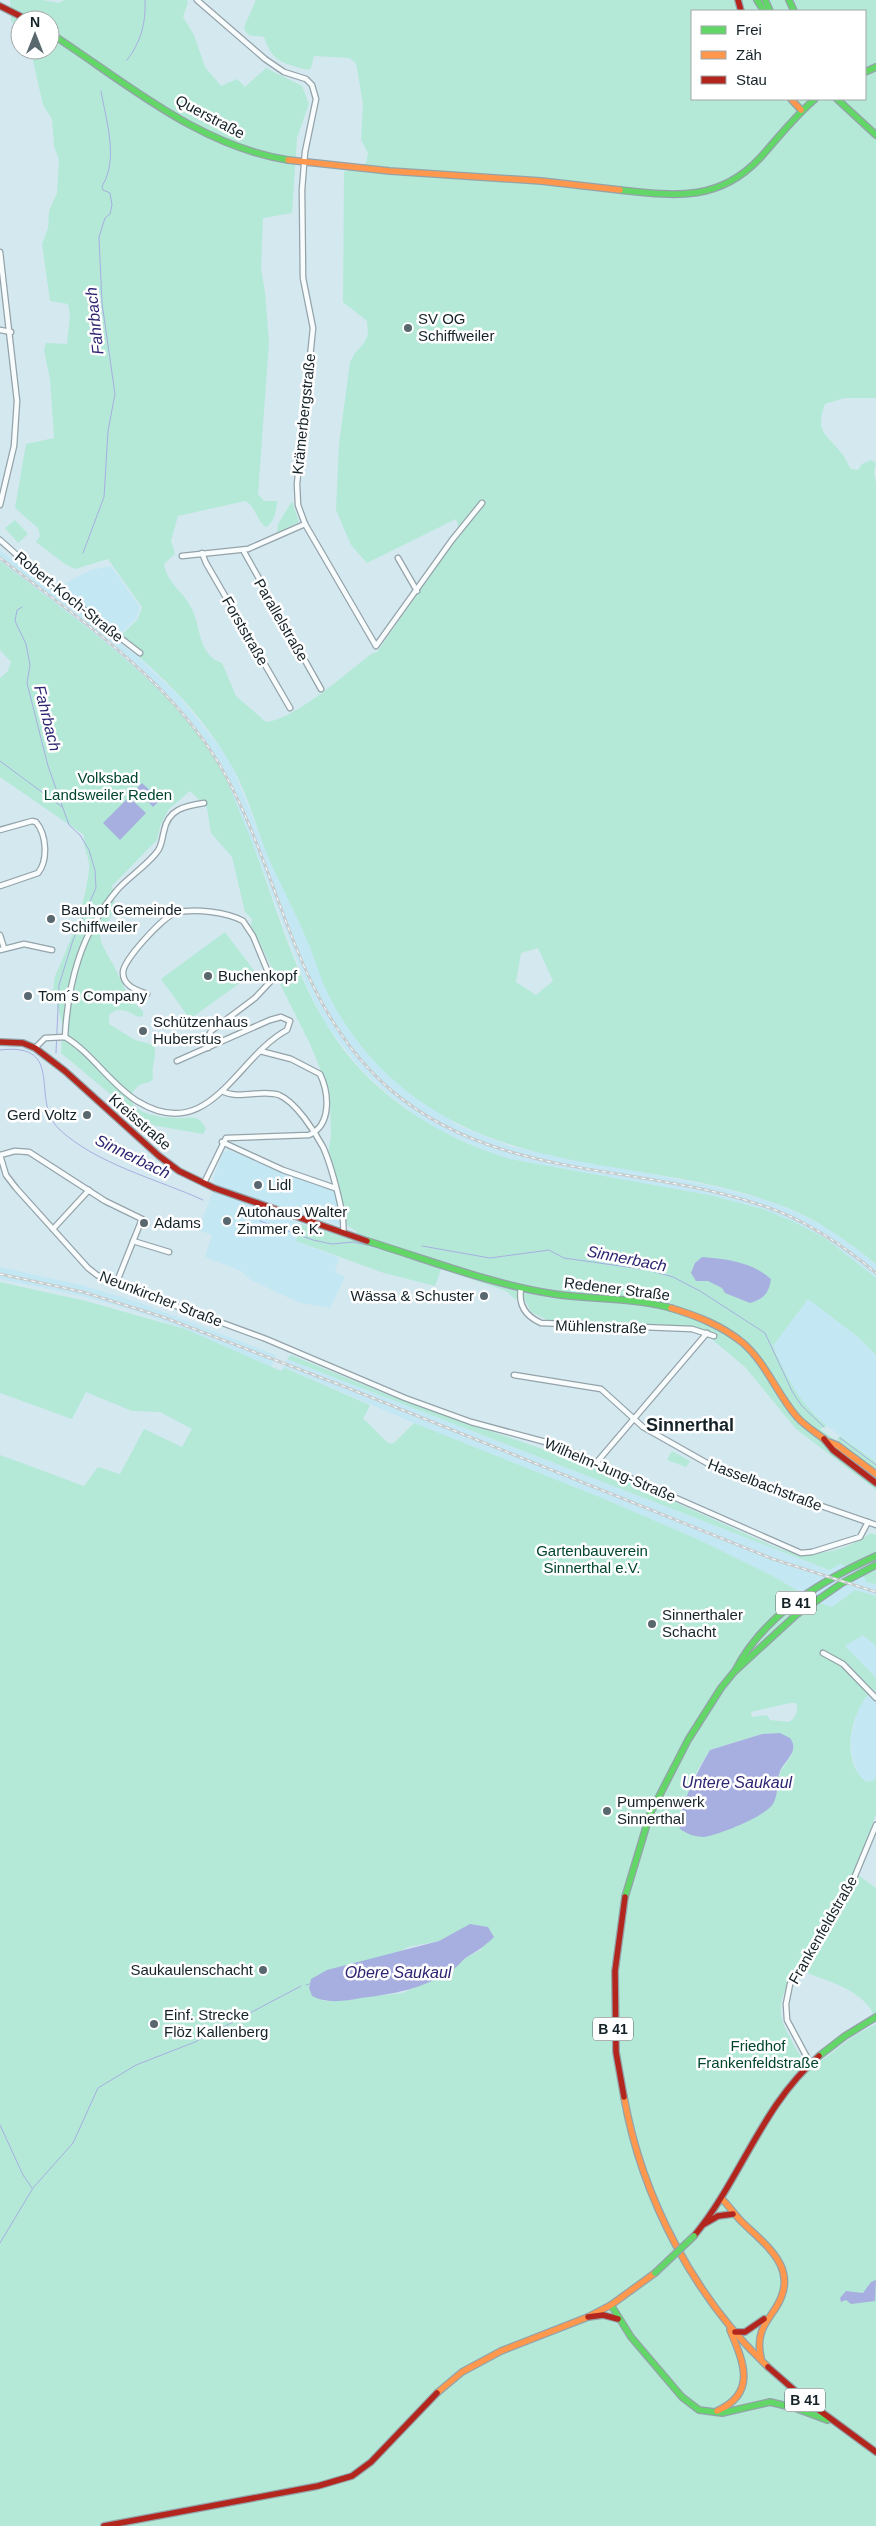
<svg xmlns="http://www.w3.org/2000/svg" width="876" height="2526" font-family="Helvetica,sans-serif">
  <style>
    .built { fill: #c4e7f4 }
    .green { fill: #b4e9d8; fill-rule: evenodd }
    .water { fill: #a7afe0 }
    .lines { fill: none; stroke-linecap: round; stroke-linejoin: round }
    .stream { stroke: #a7afe0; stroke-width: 1 }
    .street-casing { stroke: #94a3a9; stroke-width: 7 }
    .fast-casing { stroke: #94a3a9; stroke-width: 8 }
    .slow-casing { stroke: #94a3a9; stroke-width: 8 }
    .jam-casing { stroke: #94a3a9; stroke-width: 8 }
    .street { stroke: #f9fcfd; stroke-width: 4.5 }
    .fast { stroke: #63d668; stroke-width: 5.5 }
    .slow { stroke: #ff974d; stroke-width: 5.5 }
    .jam { stroke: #b3261e; stroke-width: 5.5 }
    .rail-casing { stroke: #c6cdcf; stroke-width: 3 }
    .rail { stroke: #fff; stroke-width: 1; stroke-dasharray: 4; stroke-linecap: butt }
    .fast-bridge-casing { stroke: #94a3a9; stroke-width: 8; stroke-linecap: butt }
    .fast-bridge { stroke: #63d668; stroke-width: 5.5 }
    .poi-dot { fill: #58686e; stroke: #fff; stroke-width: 2 }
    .labels { text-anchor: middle; stroke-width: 5; stroke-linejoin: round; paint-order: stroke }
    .shield { fill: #fff; stroke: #5b6568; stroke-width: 1 }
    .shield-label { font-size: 14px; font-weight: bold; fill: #152328 }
    .street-label { font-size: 15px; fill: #152328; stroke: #fff }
    .poi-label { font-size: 15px; fill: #152328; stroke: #fff; text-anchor: start }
    .park-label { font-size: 15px; fill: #00452e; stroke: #fff }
    .water-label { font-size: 16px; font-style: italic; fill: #2d2571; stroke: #fff }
    .quarter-label { font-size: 18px; font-weight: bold; fill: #152328; stroke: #fff }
  </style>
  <rect width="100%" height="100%" fill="#d4e8f0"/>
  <g class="built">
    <polygon points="0,550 139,658 178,695 218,745 231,764 269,858 307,940 330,998 349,1030 371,1058 397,1083 459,1126 512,1147 712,1186 766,1200 796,1212 830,1229 876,1264 876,1278 825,1238 763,1209 709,1195 510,1159 491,1153 430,1126 389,1095 361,1069 327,1026 307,987 260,862 222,770 209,752 193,729 117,653 0,561"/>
    <polygon points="111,566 140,607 137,618 118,636 59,589 69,581 91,570"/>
    <polygon points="228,1150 324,1188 339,1190 346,1209 347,1225 338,1225 215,1185 213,1179 223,1153"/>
    <polygon points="213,1191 302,1224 296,1241 339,1258 335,1272 345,1277 330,1308 300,1303 251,1280 241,1271 205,1257 212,1235 198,1230"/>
    <polygon points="0,1267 85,1286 138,1302 276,1355 271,1367 185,1329 132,1310 82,1296 0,1279"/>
    <polygon points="808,1299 858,1337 876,1355 876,1462 827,1426 804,1405 787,1378 773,1346"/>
    <polygon points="287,1359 828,1570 841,1563 865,1577 866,1582 876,1584 876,1596 855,1590 832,1607 817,1602 771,1575 697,1539 602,1498 414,1423 286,1368 281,1372"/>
    <polygon points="863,1635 876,1646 876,1678 845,1646"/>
    <polygon points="873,1689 876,1692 876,1777 874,1780 866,1782 859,1777 852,1756 851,1737 857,1712 865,1696"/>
  </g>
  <g class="green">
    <path d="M10,0H42L59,3L64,0H186L188,2L183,17L194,35L205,67L221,86L237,79L245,87L266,68L302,86L309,104L297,138L292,213L263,218L261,269L265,292L269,342L258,494L264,501H277C277,510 274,523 266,527C256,520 255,505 245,501L178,516L171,541L175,554L164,564C167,583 183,591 192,609C201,628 198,655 222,663L236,696L266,722C294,720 348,672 371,654L377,652L460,532L456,519L367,563L351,545L336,510L339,444L350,362L355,353L364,343L368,335L367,321L343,302L344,172L366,163L368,153L361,140L363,104L356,63L349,58L314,56L311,68L308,70C283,63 273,63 264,37C255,35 247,39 244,27L256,0H876V398H845L825,404C814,434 828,434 843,455C846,459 848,465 851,469L858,470L862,464L871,460L876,463L874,472L876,484V1264C851,1244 826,1225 797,1212C664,1154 516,1184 398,1084C366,1057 340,1021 323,983C317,968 313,953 306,938C294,909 278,881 266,852C255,823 246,790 230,763C203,716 160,672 117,639L138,619L142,607L108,559L75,569L65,564L36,542L40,536L38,528L15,508L26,444L54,438L50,379L44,350L46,343L67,344L70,316L68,304L50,301L42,244L48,228L49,211L57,193L59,160L54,146L52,119L43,105L33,61L34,50H50V20H20V32L11,21ZM692,11H865V99H692ZM538,948L553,981L536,995L516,982L521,953Z"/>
    <polygon points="292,501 299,522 277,533 278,524"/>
    <polygon points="15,520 28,534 18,543 5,528"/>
    <path d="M0,561C73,618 178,688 222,771C231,788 238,809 246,827C273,893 290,966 328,1027C368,1093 438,1137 510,1159L709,1195L763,1209L792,1221L825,1238L876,1278V1355L858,1337L808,1299L773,1346C787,1378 800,1404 827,1426L820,1429L849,1450L837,1440L840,1436L876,1462V1490L796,1429L745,1367L702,1331L551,1322L531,1312L525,1300L515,1299L506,1291L441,1269L435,1286L384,1273L296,1241L302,1224L354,1240L357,1232L347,1225L346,1209L334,1179L328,1153L331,1136L330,1100L324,1078L310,1044L251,926L252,919L245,912L232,857L211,833L207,808L190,791L169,809L161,824L157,840L112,886C118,906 111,919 100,936C102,947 106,951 111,961C122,979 125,997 143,1011V1016L138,1017C127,1011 119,1006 109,1015V1024L135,1040L154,1045C157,1059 151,1064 153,1079L150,1082L139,1085L130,1095C131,1115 163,1118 179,1118C184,1118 191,1117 196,1118C201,1120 204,1125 206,1129L203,1134L157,1126L137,1120L115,1098L61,1053L63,1027L53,990L55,976C68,949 87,899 89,869C90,856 82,848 84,835L0,777V678L8,671L11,662L0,650Z"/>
    <polygon points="225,932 255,972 190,1019 161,979"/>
    <path d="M0,1282L86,1301L185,1329L281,1371L285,1368L370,1405L363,1419C374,1427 379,1436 390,1444L394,1443L414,1423L602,1498L697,1539L771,1575L817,1602L832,1607L855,1590L876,1596V1646L863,1635L845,1646L876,1678V1692L873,1689C851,1710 839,1760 866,1782L874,1780L876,1777V1814L855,1873L876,1888V2020C865,1988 825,1981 797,1969C771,2009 779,2019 801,2057V2061L810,2069L855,2035L876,2024V2526H0V1455L84,1486L98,1467L120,1474L144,1429L182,1447L192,1429L160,1412L132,1411L86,1392L72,1419L0,1393ZM790,1703H796C799,1710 796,1718 789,1722L770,1720L767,1715L752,1717L751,1712ZM780,1733L792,1754L780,1772L777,1792L763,1813L717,1833L678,1824L697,1771L710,1750L762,1734ZM455,1933L482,1949L465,1958L453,1969L403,1993L322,2001L408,1947L439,1941Z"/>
    <path d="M291,1355L393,1397L608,1472L777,1548C811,1559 842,1553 871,1533L876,1535V1584L866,1582L864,1577L841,1564L829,1570L287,1359Z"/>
    <polygon points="672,1451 690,1461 686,1467 667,1460"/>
  </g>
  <g class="water">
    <polygon points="142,783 160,800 153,807 136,789"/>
    <polygon points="129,797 146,813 120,840 103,823"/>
    <path d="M702,1257C727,1259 752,1262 771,1279C769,1293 764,1299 750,1303L725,1293L722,1288L708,1281H696L691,1273L695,1263Z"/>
    <path d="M780,1733L790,1738C800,1751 785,1760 780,1771C776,1782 779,1794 773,1804C766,1816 719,1835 704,1837C695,1837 687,1834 680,1829C675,1813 701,1765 710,1750L762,1734Z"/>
    <path d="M470,1924L488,1927L494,1937C485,1946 477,1951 467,1957C461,1961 458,1967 452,1970C423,1989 394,1994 361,1998C344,2001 327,2004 312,1996L309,1988L311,1979L327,1970L439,1941Z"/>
    <polygon points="876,2280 875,2301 851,2304 846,2300 841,2302 840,2298 846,2291 863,2293 871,2282"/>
  </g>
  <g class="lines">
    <g class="stream">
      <path d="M127,60C141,42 146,23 145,0"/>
      <path d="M83,553L104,497L108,431L115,394L102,303L99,237L105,218L110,214L112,205L110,193L103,190L102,186C119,159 106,121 101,91"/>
      <polyline points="22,607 17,610 15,621 26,644 30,665 27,683 48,766 69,825 80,835 89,850 95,870 96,888 73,940 59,985 56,1053"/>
      <polyline points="0,761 62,807"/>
      <path d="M0,1050C67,1042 29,1100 59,1129C96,1164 157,1179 203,1200"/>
      <polyline points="260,1221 313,1240 332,1244 353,1242 381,1248"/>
      <polyline points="422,1246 490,1258 549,1250 564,1258 648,1270 673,1277 700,1291 765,1333 792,1391 801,1405 824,1427"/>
      <polyline points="840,1438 876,1465"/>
      <polyline points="306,1985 309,1984"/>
      <polyline points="0,2125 23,2175 32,2188"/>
      <polyline points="0,2243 33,2188 73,2143 98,2088 136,2065 195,2042 301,1986"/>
    </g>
    <g class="street-casing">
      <g id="street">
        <polyline points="197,0 265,59 284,72 306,79 312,85 316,99 305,152 302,190 303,278 313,328 297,484 298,505 305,524 376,646 452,540 482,503"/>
        <polyline points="0,252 17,401 14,446 0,505"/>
        <polyline points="0,330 11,332"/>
        <polyline points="0,540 45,580 140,653"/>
        <polyline points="243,550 321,689"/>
        <polyline points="202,553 206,563 290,708"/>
        <polyline points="182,556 248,549 305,524"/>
        <polyline points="398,558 417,591"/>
        <path d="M0,830L32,821L36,822C47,835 48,861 38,873L0,886"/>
        <polyline points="0,935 4,948"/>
        <polyline points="0,950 24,944 52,950"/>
        <path d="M147,994C137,990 123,986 123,973C122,961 163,917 175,913C194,908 227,912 243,921L253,936L270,977V982L255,998L211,1031L208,1038V1048"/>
        <path d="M65,1037C68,982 81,932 118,889C130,876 146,866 157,852C162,846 162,838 164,831C168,809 185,806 204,803"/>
        <path d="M35,1048L45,1038L65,1037C92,1053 110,1084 137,1101C210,1146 236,1057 287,1030L290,1021L281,1017L270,1020L177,1061"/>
        <path d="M222,1091C238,1100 261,1089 279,1095C296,1102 315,1132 323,1147C330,1162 346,1217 343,1232"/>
        <polyline points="222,1142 283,1170 335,1188"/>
        <polyline points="0,1155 6,1175 16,1188 88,1268 97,1275 116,1284 266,1339 405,1398 471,1422 553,1444 801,1553 812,1552 860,1537 868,1522"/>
        <polyline points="0,1155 15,1151 29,1152 105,1201 142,1219 116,1284"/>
        <path d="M204,1183L226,1138L309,1135C332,1125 329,1093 320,1074L291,1059L260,1051"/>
        <polyline points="53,1229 89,1190"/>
        <polyline points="133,1241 169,1252"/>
        <path d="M521,1288C518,1305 525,1316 541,1323L692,1329L714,1336"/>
        <polyline points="514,1375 601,1389 643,1427 721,1471 876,1525"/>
        <polyline points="597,1462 707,1333"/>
        <polyline points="823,1653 843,1664 876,1698"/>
        <polyline points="810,2063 787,2020 786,2004 790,1984 852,1883 876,1825"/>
      </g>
    </g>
    <g class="fast-casing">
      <g id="fast">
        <polyline points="757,0 764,11"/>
        <polyline points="765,0 770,11"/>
        <polyline points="789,0 794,11"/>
        <path d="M50,33C124,81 198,146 288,160"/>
        <polyline points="865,72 876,67"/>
        <polyline points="837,99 876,135"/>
        <path d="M620,190C675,196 719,202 760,158C778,138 794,117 815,99"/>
        <path d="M367,1241C429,1260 490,1284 554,1294C593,1300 633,1297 671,1308"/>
        <path d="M736,1669C765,1614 821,1581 876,1556"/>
        <polyline points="625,1897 650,1814 688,1740 721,1688 734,1672 796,1615 842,1583 876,1565"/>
        <polyline points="819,2056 845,2036 876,2017"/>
        <polyline points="611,2305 631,2337 682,2397 699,2410 722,2413 770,2402 795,2408 827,2420"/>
      </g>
    </g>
    <g class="slow-casing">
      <g id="slow">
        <polyline points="791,99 801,110"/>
        <polyline points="288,160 390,171 541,181 620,190"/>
        <path d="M671,1308C697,1316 721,1325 743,1343C766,1363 777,1394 797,1417C804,1425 815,1432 824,1439"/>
        <polyline points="826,1441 837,1445 876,1474"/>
        <path d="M624,2097C642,2198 694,2297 768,2367"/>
        <path d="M722,2199C729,2206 735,2215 742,2222C768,2247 801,2270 775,2309C763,2326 756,2336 761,2358"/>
        <polyline points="437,2393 462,2372 501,2351 588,2317 611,2305 655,2273"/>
        <path d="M717,2411C757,2393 744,2363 730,2330"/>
      </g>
    </g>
    <g class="jam-casing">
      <g id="jam">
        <polyline points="738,0 741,11"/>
        <polyline points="0,6 28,20"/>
        <polyline points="0,1042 23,1043 35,1048 65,1071 159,1156 179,1171 214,1188 367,1241"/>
        <polyline points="824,1439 833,1450 876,1483"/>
        <polyline points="624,2097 616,2052 615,1971 625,1897"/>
        <polyline points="704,2224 718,2216 733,2214"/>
        <path d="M694,2236C741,2179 762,2105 819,2056"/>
        <polyline points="588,2317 603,2315 618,2319"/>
        <polyline points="735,2332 745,2332 764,2319"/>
        <polyline points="768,2367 808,2402 876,2452"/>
        <polyline points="104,2526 318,2486 352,2476 371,2462 437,2393"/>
      </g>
    </g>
    <use href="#street" class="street"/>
    <use href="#fast" class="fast"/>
    <use href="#slow" class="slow"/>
    <use href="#jam" class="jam"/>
    <g class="rail-casing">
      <g id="rail">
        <path d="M0,558C80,620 170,679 222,769C283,876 292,1006 392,1091C504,1185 651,1161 780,1212C816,1227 846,1248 876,1273"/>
        <polyline points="0,1274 83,1292 163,1317 348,1388 773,1559 876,1592"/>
      </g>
    </g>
    <use href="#rail" class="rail"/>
    <g class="fast-bridge-casing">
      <polyline id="fast-bridge" points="655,2273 694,2236"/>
    </g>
    <use href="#fast-bridge" class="fast-bridge"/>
  </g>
  <g class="poi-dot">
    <circle cx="408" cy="328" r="5"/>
    <circle cx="51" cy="919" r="5"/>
    <circle cx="208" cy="976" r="5"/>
    <circle cx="28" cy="996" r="5"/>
    <circle cx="143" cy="1031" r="5"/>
    <circle cx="87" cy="1115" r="5"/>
    <circle cx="258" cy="1185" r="5"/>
    <circle cx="227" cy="1221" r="5"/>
    <circle cx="144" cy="1223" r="5"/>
    <circle cx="484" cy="1296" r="5"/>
    <circle cx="652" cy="1624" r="5"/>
    <circle cx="607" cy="1811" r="5"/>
    <circle cx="263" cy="1970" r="5"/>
    <circle cx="154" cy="2024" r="5"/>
  </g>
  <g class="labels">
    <g class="shield">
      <rect x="776" y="1591.5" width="40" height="23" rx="4"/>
      <rect x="593" y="2017.5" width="40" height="23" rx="4"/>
      <rect x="785" y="2388.5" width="40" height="23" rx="4"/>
    </g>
    <g class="shield-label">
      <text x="796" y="1608">B 41</text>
      <text x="613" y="2034">B 41</text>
      <text x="805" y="2405">B 41</text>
    </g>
    <g class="street-label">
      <text transform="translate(210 117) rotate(28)" y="5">Querstraße</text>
      <text transform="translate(304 414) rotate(-84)" y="5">Krämerbergstraße</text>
      <text transform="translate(69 597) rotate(39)" y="5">Robert-Koch-Straße</text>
      <text transform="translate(281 620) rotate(60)" y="5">Parallelstraße</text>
      <text transform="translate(245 631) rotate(60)" y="5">Forststraße</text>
      <text transform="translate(140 1122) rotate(41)" y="5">Kreisstraße</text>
      <text transform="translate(617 1289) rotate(7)" y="5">Redener Straße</text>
      <text transform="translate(161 1299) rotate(21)" y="5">Neunkircher Straße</text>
      <text transform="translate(601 1327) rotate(2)" y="5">Mühlenstraße</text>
      <text transform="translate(610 1470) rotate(23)" y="5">Wilhelm-Jung-Straße</text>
      <text transform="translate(765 1485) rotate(21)" y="5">Hasselbachstraße</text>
      <text transform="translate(823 1930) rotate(-60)" y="5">Frankenfeldstraße</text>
    </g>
    <g class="poi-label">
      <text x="418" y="324">SV OG<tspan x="418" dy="17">Schiffweiler</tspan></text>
      <text x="61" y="915">Bauhof Gemeinde<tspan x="61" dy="17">Schiffweiler</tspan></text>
      <text x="218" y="981">Buchenkopf</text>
      <text x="38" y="1001">Tom´s Company</text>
      <text x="153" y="1027">Schützenhaus<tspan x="153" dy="17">Huberstus</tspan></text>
      <text x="77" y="1120" text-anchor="end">Gerd Voltz</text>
      <text x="268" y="1190">Lidl</text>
      <text x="237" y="1217">Autohaus Walter<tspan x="237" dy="17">Zimmer e. K.</tspan></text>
      <text x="154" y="1228">Adams</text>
      <text x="474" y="1301" text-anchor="end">Wässa &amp; Schuster</text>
      <text x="662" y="1620">Sinnerthaler<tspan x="662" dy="17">Schacht</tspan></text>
      <text x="617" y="1807">Pumpenwerk<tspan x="617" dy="17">Sinnerthal</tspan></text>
      <text x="253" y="1975" text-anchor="end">Saukaulenschacht</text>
      <text x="164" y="2020">Einf. Strecke<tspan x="164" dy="17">Flöz Kallenberg</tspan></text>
    </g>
    <g class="park-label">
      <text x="108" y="783">Volksbad<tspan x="108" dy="17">Landsweiler Reden</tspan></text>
      <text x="592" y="1556">Gartenbauverein<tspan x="592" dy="17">Sinnerthal e.V.</tspan></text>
      <text x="758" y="2051">Friedhof<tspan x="758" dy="17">Frankenfeldstraße</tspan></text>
    </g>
    <g class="water-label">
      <text transform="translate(94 321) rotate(-96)" y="6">Fahrbach</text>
      <text transform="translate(48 718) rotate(76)" y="6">Fahrbach</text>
      <text transform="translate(133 1156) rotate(26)" y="6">Sinnerbach</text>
      <text transform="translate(627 1258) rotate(11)" y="6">Sinnerbach</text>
      <text x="737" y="1788">Untere Saukaul</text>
      <text x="398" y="1978">Obere Saukaul</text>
    </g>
    <g class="quarter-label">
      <text x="690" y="1431">Sinnerthal</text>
    </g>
  </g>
  <rect x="691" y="10" width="175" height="90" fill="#ffffff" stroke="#a1a7a9"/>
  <rect x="701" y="26" width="25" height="8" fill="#63d668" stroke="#a1a7a9"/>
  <text x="736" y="35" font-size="15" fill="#152328">Frei</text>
  <rect x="701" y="51" width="25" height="8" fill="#ff974d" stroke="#a1a7a9"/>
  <text x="736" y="60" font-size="15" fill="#152328">Zäh</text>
  <rect x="701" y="76" width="25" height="8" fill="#b3261e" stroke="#a1a7a9"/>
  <text x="736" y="85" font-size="15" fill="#152328">Stau</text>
  <g transform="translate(35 35)"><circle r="24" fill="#ffffff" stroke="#a1a7a9"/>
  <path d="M0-4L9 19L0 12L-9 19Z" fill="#58686e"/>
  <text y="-8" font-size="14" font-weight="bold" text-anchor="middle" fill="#152328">N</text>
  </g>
</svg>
